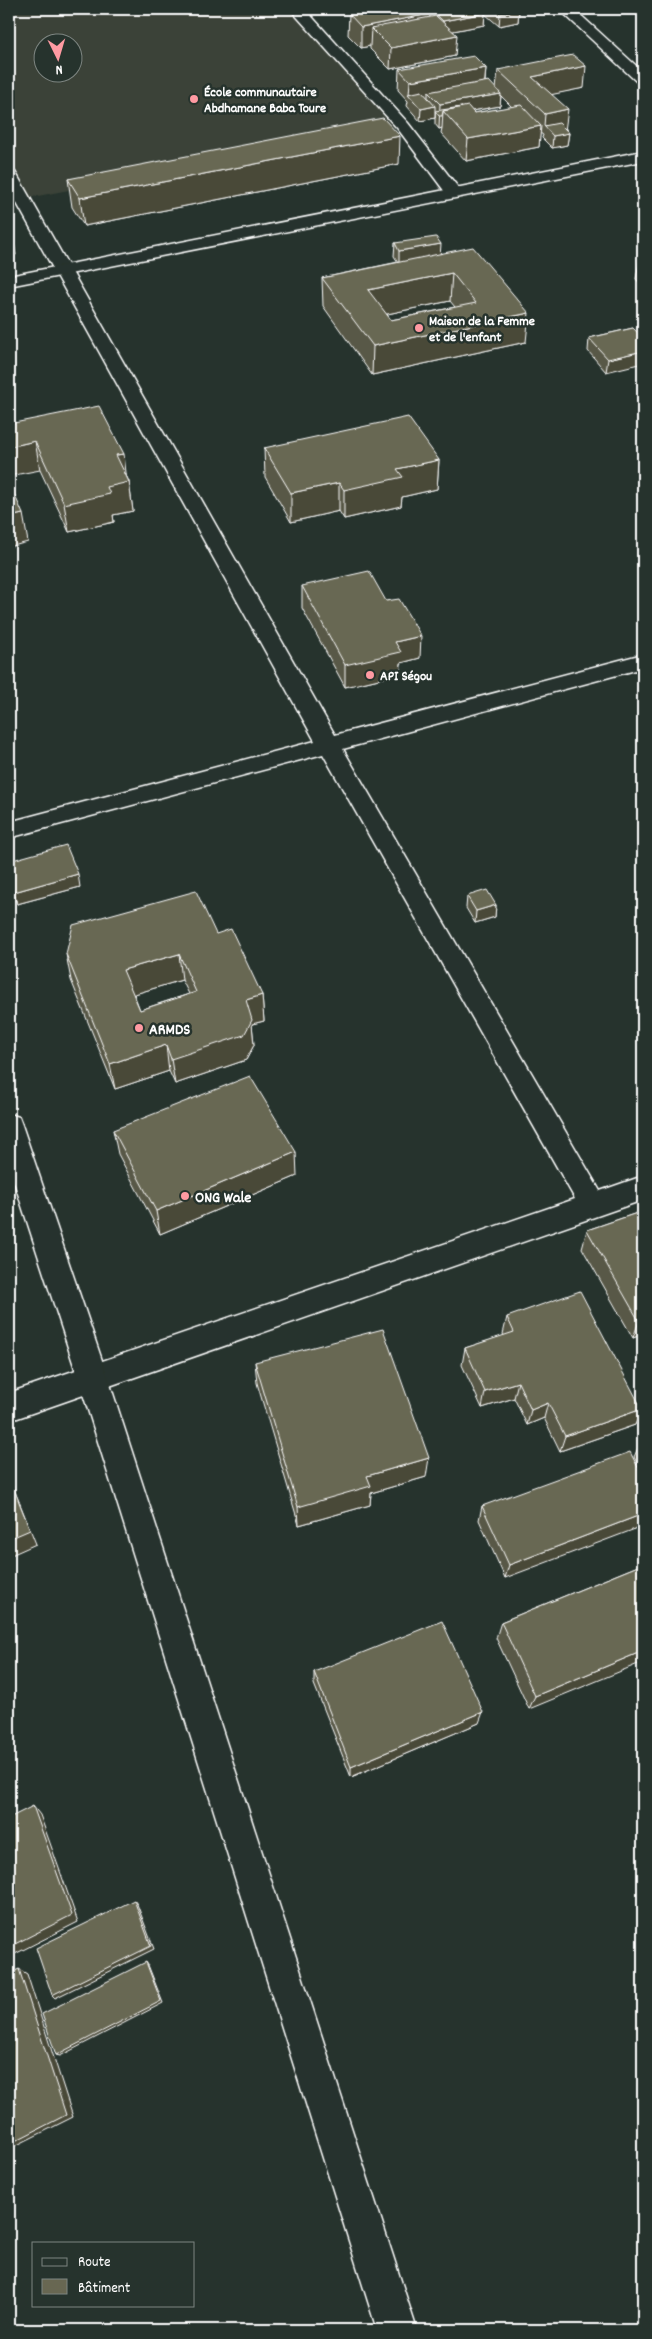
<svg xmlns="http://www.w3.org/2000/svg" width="652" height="2339" font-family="Dekko,sans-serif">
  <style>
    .built { fill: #3a4338; fill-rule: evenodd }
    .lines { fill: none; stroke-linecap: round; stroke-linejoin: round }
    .street-casing { stroke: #fff; stroke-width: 3 }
    .secondary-casing { stroke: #fff; stroke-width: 3 }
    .street { fill: #26332d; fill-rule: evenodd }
    .secondary { fill: #26332d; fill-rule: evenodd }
    .wall { fill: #595947; stroke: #fff; fill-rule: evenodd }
    .shaded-wall { fill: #494839; stroke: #fff }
    .building { fill: #686752; stroke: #fff; fill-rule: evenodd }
    .poi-dot { fill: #ff9aa2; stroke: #26332d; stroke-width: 2 }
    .labels { text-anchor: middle; stroke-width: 5; stroke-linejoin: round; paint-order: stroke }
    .far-poi-label { font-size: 14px; font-weight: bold; fill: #fff; stroke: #26332d; text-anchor: start }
    .poi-label { font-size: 16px; font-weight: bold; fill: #fff; stroke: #26332d; text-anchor: start }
  </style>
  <rect width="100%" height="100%" fill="#26332d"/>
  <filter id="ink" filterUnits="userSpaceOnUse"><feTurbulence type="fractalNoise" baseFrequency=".02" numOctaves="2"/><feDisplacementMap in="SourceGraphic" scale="10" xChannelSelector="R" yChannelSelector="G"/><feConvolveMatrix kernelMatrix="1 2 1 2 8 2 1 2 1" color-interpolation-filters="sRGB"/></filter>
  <g filter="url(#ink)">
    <path class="built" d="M9,9H297L403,126L22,199L9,175ZM42,42H72V72H42Z"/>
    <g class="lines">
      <g class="street-casing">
        <g id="street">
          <polygon points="290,9 305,9 408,123 460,190 462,193 460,196 448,196 398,129"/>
          <polygon points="559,9 574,9 643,72 643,84 638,83"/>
          <polygon points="9,170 15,172 17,175 335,735 643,654 643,668 343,749 600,1191 643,1176 643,1200 9,1421 9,1393 575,1199 323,754 9,838 9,822 315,741 9,189"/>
        </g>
      </g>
      <g class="secondary-casing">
        <g id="secondary">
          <polygon points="643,151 643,161 9,286 9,276"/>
          <polygon points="9,1114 19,1117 22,1125 108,1378 417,2330 377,2330 78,1378 9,1166"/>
        </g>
      </g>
      <use href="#street" class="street"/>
      <use href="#secondary" class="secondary"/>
    </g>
    <g class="wall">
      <polygon points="345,9 369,9 369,10 371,10 369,9 425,9 429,12 429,9 517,9 519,10 518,22 499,26 485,14 484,25 453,31 455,56 390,69 370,49 370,46 361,48 348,35 349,14 350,14"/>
      <path d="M486,68L485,82L496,89L498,70L584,88L551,94L566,129L569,133L567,145L552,148L542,138L543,135L540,133L539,147L466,161L441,133L442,128L439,129L435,124V112V118L420,121L407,106L408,101L398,90L399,69ZM501,96L512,107L474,113L472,111L500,106Z"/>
      <polygon points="399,164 84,226 72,207 68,179"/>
      <path d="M395,243L441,254L526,342L372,375L323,306L322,278L398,262L394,256ZM450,301L455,307L391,320L387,314Z"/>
      <polygon points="641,251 643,251 643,287 636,279"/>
      <polygon points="633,328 606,372 588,351 589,338"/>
      <polygon points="9,424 127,477 129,482 133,511 113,515 114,522 69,532 40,470"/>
      <polygon points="264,448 439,460 437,489 402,497 401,506 344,519 339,511 291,522 265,477"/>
      <polygon points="302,586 420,658 401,663 400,674 345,687 302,608"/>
      <polygon points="9,861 80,887 17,904 9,883"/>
      <polygon points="467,896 496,905 495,917 475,923 466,908"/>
      <path d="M216,934L262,995L264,1021L252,1024L254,1045L246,1060L175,1084L169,1071L115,1089L71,980L66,954ZM182,980L189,994L140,1010L134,994Z"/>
      <polygon points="113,1130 297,1176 160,1234 118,1154"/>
      <polygon points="643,1211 643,1334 633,1338 582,1248 587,1230"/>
      <polygon points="507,1317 642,1409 635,1425 560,1451 544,1418 527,1425 514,1398 482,1408 462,1365 465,1348 504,1336 503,1334"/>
      <polygon points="255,1362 426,1477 371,1493 370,1505 299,1525 257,1383"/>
      <polygon points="643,1446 643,1474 634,1457 638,1448"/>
      <polygon points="643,1477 505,1578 479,1520 482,1506"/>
      <polygon points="643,1564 529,1709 496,1638 501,1622"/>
      <polygon points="314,1672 479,1723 351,1777 314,1684"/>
    </g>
    <g class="shaded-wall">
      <polygon points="351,9 369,9 369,12 351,15"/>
      <polygon points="519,10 518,22 499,26 500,14"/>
      <polygon points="485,13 484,25 443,33 443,21"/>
      <polygon points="430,14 429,35 371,28 370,46 361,48 361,27"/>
      <polygon points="457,35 455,56 390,69 391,48"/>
      <polygon points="586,66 584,88 530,99 532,77"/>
      <polygon points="486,68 484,89 428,92 428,99 409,95 410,81"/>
      <polygon points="501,94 500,106 466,112 443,111 442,128 439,129 440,104"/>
      <polygon points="435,106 435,118 420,121 421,109"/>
      <polygon points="568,109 565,131 544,126 545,114"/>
      <polygon points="541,126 539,147 466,161 468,139"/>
      <polygon points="569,133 567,145 552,148 553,136"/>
      <polygon points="400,136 399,164 84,226 80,198"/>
      <polygon points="14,242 16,255 9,256 9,244"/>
      <polygon points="441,244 440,257 399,263 399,251"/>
      <polygon points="452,273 450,301 368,318 368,290"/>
      <polygon points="529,313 526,342 372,375 373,346"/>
      <polygon points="643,351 643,363 606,372 608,359"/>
      <polygon points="35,441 40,470 9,476 9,447"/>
      <polygon points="124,454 127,482 129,482 133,511 113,515 114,522 69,532 64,504 107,487 116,455"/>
      <polygon points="439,460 437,489 402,497 401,506 344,519 344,490 397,469"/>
      <polygon points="339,483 339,511 291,522 291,493"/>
      <polygon points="23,514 28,542 9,547 9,517"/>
      <polygon points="421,636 420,658 401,663 400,674 345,687 345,665 395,642"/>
      <polygon points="78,874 80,887 17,904 14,892"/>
      <polygon points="496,905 495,917 475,923 476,911"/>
      <polygon points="179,954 182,980 128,996 123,970"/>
      <polygon points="262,995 264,1021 252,1024 254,1045 246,1060 175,1084 171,1059 246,1000"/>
      <polygon points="166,1045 169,1071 115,1089 110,1064"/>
      <polygon points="296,1152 297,1176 160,1234 156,1211"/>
      <polygon points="643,1319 643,1334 633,1338 639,1321"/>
      <polygon points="518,1382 514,1398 482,1408 485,1392"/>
      <polygon points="548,1403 544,1418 527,1425 531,1410"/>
      <polygon points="642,1409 635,1425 560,1451 565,1436"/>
      <polygon points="429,1458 426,1477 371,1493 370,1505 299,1525 298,1507 367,1476"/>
      <polygon points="12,1484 36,1544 9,1556 9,1539"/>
      <polygon points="643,1514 643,1526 505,1578 509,1565"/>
      <polygon points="643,1651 643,1662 529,1709 535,1696"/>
      <polygon points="483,1712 479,1723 351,1777 351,1767"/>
      <polygon points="33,1806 40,1815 78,1922 9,1957 9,1947"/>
      <polygon points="134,1900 137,1904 154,1949 55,1998 52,1995"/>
      <polygon points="146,1962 148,1965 163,2003 60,2056 56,2055"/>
      <polygon points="19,1969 27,1974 73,2117 9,2149"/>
    </g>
    <g class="building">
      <polygon points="378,9 425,9 430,14 361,27 349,14"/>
      <polygon points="430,9 480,9 485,13 443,21"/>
      <polygon points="494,9 517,9 519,10 500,14"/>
      <polygon points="436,16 457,35 391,48 371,28"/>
      <polygon points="573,55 586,66 532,77 568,109 545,114 498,70"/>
      <polygon points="474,56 486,68 410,81 399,69"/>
      <polygon points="489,81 501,94 440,104 428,92"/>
      <polygon points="422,91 435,106 421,109 408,94"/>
      <polygon points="521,105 541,126 468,139 443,111 468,106 474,113"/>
      <polygon points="461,107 462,107 443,111 442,116 439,116 435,111"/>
      <polygon points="383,118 400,136 80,198 68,179"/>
      <polygon points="559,123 569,133 553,136 544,126"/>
      <polygon points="9,232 14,242 9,244"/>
      <polygon points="436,237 441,244 399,251 395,243"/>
      <path d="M473,247L529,313L373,346L322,278ZM452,273L476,303L391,320L368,290Z"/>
      <polygon points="633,328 643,338 643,351 608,359 589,338"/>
      <polygon points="99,406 124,454 116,455 129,482 107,487 110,494 64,504 35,441 9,447 9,424"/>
      <polygon points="408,417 439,460 397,469 403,477 344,490 339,483 291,493 264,448"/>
      <polygon points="9,482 23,514 9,517"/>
      <polygon points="369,571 386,601 399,599 421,636 395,642 401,652 345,665 302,586"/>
      <polygon points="66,845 78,874 14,892 9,878 9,861"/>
      <polygon points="487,890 496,905 476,911 467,896"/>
      <path d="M196,891L216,934L231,929L262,995L246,1000L252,1020L244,1035L171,1059L166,1045L110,1064L66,954L73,925ZM179,954L196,992L140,1010L123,970Z"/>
      <polygon points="250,1076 296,1152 156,1211 113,1130"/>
      <polygon points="643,1211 643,1319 639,1321 587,1230"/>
      <polygon points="580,1291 642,1409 565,1436 548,1403 531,1410 518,1382 485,1392 465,1348 514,1332 507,1317"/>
      <polygon points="383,1329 429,1458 367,1476 371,1486 298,1507 255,1362"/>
      <polygon points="643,1446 643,1458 638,1448"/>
      <polygon points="630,1452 643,1477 643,1514 509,1565 482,1506"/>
      <polygon points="12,1484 30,1530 9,1539 9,1485"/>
      <polygon points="643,1564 643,1651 535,1696 501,1622"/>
      <polygon points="442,1621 483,1712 351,1767 314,1672"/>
      <polygon points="33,1806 72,1915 9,1947 9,1818"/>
      <polygon points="134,1900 151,1946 52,1995 36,1948"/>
      <polygon points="146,1962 161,2001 56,2055 42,2014"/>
      <polygon points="19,1969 66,2115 9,2144 9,1974"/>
    </g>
  </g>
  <g class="poi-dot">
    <circle cx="194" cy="99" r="5"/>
    <circle cx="419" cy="328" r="5"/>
    <circle cx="370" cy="675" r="5"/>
    <circle cx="139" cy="1028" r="5"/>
    <circle cx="185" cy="1196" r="5"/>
  </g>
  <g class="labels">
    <g class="far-poi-label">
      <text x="204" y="96">École communautaire<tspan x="204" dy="16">Abdhamane Baba Toure</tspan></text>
      <text x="429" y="325">Maison de la Femme<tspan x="429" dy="16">et de l'enfant</tspan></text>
      <text x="380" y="680">API Ségou</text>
    </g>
    <g class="poi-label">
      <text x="149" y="1034">ARMDS</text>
      <text x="195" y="1202">ONG Wale</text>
    </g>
  </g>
  <rect width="652" height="2339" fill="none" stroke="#26332d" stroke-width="30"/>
  <rect x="15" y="15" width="622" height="2309" fill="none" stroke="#fff" stroke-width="2" filter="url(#ink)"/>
  <rect x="32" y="2242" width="162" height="65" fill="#26332d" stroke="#7d8581"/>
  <rect x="42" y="2258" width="25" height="8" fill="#26332d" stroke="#7d8581"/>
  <text x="78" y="2266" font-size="15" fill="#ffffff">Route</text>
  <rect x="42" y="2279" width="25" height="15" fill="#686752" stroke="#7d8581"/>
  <text x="78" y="2292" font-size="15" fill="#ffffff">Bâtiment</text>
  <g transform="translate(58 58) rotate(175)"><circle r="24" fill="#26332d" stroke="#7d8581"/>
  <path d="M0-4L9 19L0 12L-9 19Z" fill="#ff9aa2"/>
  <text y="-8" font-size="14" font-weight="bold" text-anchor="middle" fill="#ffffff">N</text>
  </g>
</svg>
